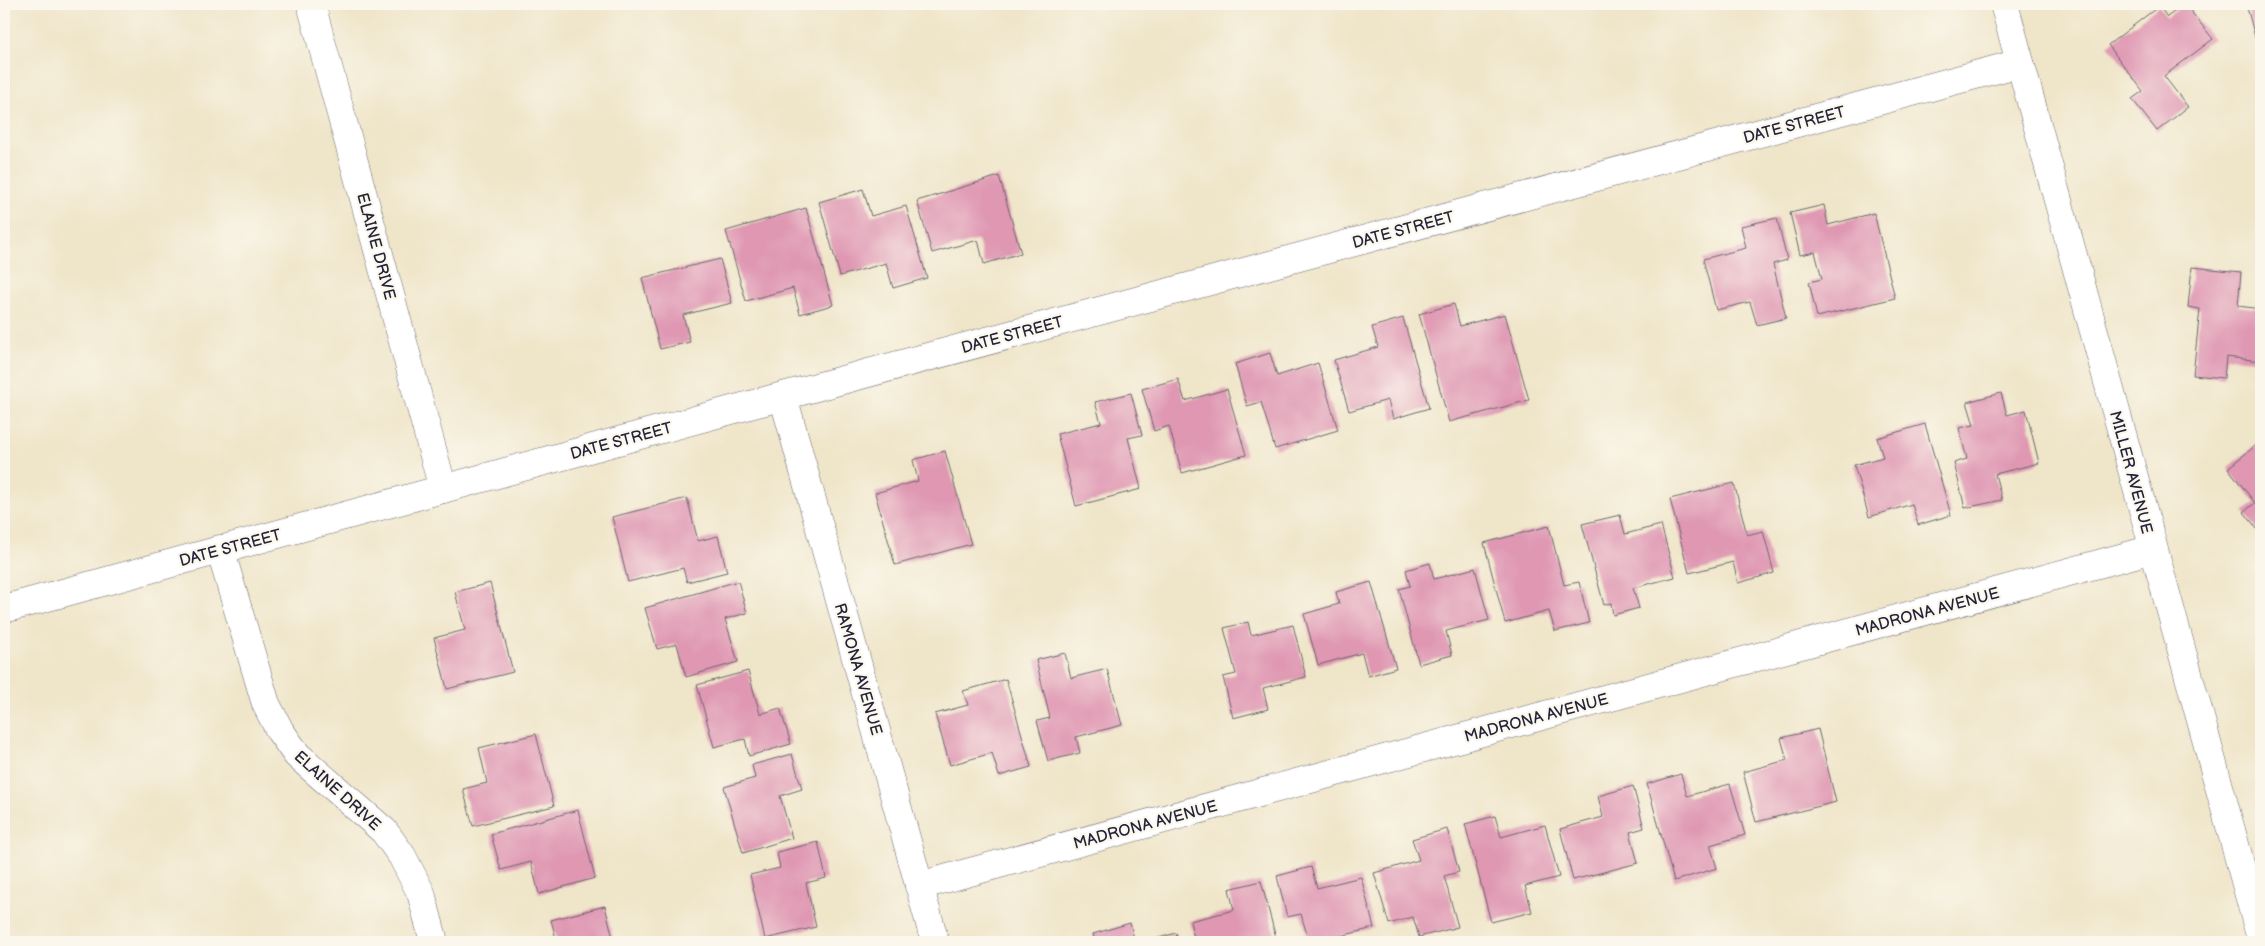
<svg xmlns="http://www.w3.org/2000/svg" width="2265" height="946" font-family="'Balsamiq Sans',sans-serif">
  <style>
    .building { fill: #df97b2 }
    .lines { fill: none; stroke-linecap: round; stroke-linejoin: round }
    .minor-casing { stroke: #6a666d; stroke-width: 29 }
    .minor { stroke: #fff; stroke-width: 28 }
    .labels { text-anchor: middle; stroke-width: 4.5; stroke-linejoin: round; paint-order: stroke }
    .street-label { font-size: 16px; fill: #22223b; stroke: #fbf7ec }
  </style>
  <rect width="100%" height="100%" fill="#fbf7ec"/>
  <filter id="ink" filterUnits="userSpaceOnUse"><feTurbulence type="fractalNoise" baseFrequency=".02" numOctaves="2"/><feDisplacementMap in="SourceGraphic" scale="10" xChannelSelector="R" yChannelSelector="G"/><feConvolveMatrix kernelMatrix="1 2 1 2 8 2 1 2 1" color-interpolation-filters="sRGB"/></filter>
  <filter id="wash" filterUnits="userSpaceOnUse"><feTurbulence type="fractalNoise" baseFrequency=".0096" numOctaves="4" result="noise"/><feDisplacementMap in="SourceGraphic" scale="20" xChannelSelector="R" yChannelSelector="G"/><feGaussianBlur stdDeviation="1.12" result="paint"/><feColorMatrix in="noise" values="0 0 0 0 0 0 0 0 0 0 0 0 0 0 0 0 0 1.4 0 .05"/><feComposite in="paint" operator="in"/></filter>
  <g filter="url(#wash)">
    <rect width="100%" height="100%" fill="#efe5c9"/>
    <g id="blocks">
      <g class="building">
        <polygon points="2185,4 2213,39 2164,76 2188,107 2157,131 2132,99 2143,91 2108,45 2159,6 2167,17"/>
        <polygon points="2246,4 2261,4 2261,43 2257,44"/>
        <polygon points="999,176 1021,253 984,264 978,240 932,253 917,201"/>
        <polygon points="863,189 871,216 906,206 927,278 893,288 886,263 840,276 819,202"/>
        <polygon points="1824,205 1828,225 1874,213 1895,298 1817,317 1809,282 1822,279 1815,252 1800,255 1790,213"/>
        <polygon points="806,208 833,305 800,314 793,288 746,301 726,231"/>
        <polygon points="1777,218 1787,260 1773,264 1786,318 1757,325 1750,302 1716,310 1703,259 1746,248 1741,226"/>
        <polygon points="720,259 732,303 683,315 690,342 660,349 642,278"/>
        <polygon points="2192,267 2241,272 2238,306 2261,309 2261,361 2226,357 2224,378 2193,375 2200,309 2188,307"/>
        <polygon points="1454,304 1460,326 1505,314 1529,400 1449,422 1419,314"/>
        <polygon points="1403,318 1429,408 1393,419 1388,400 1349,411 1334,360 1378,347 1372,327"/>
        <polygon points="1270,353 1277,376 1318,363 1338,430 1275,449 1261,402 1247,406 1235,364"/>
        <polygon points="1178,379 1185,401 1227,389 1246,455 1182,473 1169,426 1154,431 1142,389"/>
        <polygon points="1131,393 1142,435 1128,438 1141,489 1076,506 1057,434 1101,423 1095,402"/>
        <polygon points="2001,393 2007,415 2026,410 2039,463 1995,474 2002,500 1965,508 1954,463 1967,459 1959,428 1974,425 1967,402"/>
        <polygon points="1925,424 1951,515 1918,525 1912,504 1869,517 1854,465 1883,457 1877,438"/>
        <polygon points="2261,441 2261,534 2244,512 2255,503 2228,468"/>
        <polygon points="945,451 971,544 895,565 875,493 918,481 913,460"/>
        <polygon points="1734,483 1747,535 1763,531 1774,573 1738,583 1733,562 1689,573 1670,499"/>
        <polygon points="687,498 698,541 718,536 727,572 687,582 683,568 628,582 612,517"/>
        <polygon points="1620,515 1625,534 1661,525 1675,577 1633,588 1639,608 1613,615 1611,603 1604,605 1582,524"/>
        <polygon points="1549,526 1564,585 1579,582 1589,623 1555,631 1549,611 1505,623 1484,543"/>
        <polygon points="1430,563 1434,579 1475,568 1489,620 1446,631 1452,655 1419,664 1399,589 1410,586 1406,570"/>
        <polygon points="738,581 747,613 725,619 738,662 686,677 677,644 657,649 645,608"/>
        <polygon points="1371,582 1396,668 1368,676 1362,653 1318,665 1304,614 1339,604 1336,592"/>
        <polygon points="490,583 513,672 447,689 434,638 465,630 455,592"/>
        <polygon points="1248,622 1251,635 1293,625 1306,677 1263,688 1268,709 1233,718 1223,677 1236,674 1224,628"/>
        <polygon points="1065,653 1071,678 1107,669 1122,725 1076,737 1080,753 1048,761 1037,721 1050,718 1036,660"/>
        <polygon points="748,671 760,714 780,708 791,744 749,756 745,739 714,747 697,685"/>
        <polygon points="1006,679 1031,767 999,776 992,753 950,765 935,714 968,705 963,691"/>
        <polygon points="1818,729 1836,802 1756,822 1743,772 1787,760 1781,738"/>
        <polygon points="536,734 554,806 473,826 463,789 487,783 479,748"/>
        <polygon points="792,754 802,789 780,796 792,838 743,853 724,787 755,778 752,765"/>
        <polygon points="1681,774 1687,796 1730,784 1745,835 1710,845 1717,868 1674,881 1647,784"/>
        <polygon points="1633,786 1644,828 1630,832 1638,863 1573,880 1560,829 1603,817 1598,796"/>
        <polygon points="578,810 595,878 539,894 531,862 501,870 491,834"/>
        <polygon points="1495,816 1501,837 1545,825 1559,877 1525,886 1532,912 1491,922 1465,824"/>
        <polygon points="1447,829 1459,872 1444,876 1458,927 1419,937 1413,917 1389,924 1374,873 1419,860 1412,839"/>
        <polygon points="818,842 826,878 806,883 816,927 765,939 750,875 780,868 777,852"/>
        <polygon points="1311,867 1317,888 1361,877 1374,928 1341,936 1342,942 1309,942 1301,914 1287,917 1277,876"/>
        <polygon points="1261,881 1277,942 1195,942 1190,921 1234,910 1229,889"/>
        <polygon points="605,906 614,942 557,942 551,920"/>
        <polygon points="1130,923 1135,942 1095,942 1093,934"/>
        <polygon points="1176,933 1179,942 1145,942"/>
      </g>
    </g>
  </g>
  <g filter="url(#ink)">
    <use href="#blocks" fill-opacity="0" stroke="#6a666d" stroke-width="1"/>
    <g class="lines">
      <g class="minor-casing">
        <g id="minor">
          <polyline points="311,4 443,489"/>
          <polyline points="2004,4 2261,939"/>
          <polyline points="783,396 935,942"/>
          <polyline points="220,549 266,704 280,731 297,755 384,831 402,856 421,893 434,942"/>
          <polyline points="4,609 783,396 2020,63"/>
          <polyline points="919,886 2153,549"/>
        </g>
      </g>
      <use href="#minor" class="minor"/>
    </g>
  </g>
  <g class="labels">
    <g class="street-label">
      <text transform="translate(1794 124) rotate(-15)" y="6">DATE STREET</text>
      <text transform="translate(1403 229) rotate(-15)" y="6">DATE STREET</text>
      <text transform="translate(377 246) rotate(75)" y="6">ELAINE DRIVE</text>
      <text transform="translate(1012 334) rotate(-15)" y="6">DATE STREET</text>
      <text transform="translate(621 440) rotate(-15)" y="6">DATE STREET</text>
      <text transform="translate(2132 472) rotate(75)" y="6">MILLER AVENUE</text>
      <text transform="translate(230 547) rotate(-15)" y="6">DATE STREET</text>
      <text transform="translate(1927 611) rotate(-15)" y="6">MADRONA AVENUE</text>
      <text transform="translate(859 669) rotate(74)" y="6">RAMONA AVENUE</text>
      <text transform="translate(1536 717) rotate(-15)" y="6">MADRONA AVENUE</text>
      <text transform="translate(338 790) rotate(42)" y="6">ELAINE DRIVE</text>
      <text transform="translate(1145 824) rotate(-15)" y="6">MADRONA AVENUE</text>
    </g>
  </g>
  <rect width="2265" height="946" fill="none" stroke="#fbf7ec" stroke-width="20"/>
</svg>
